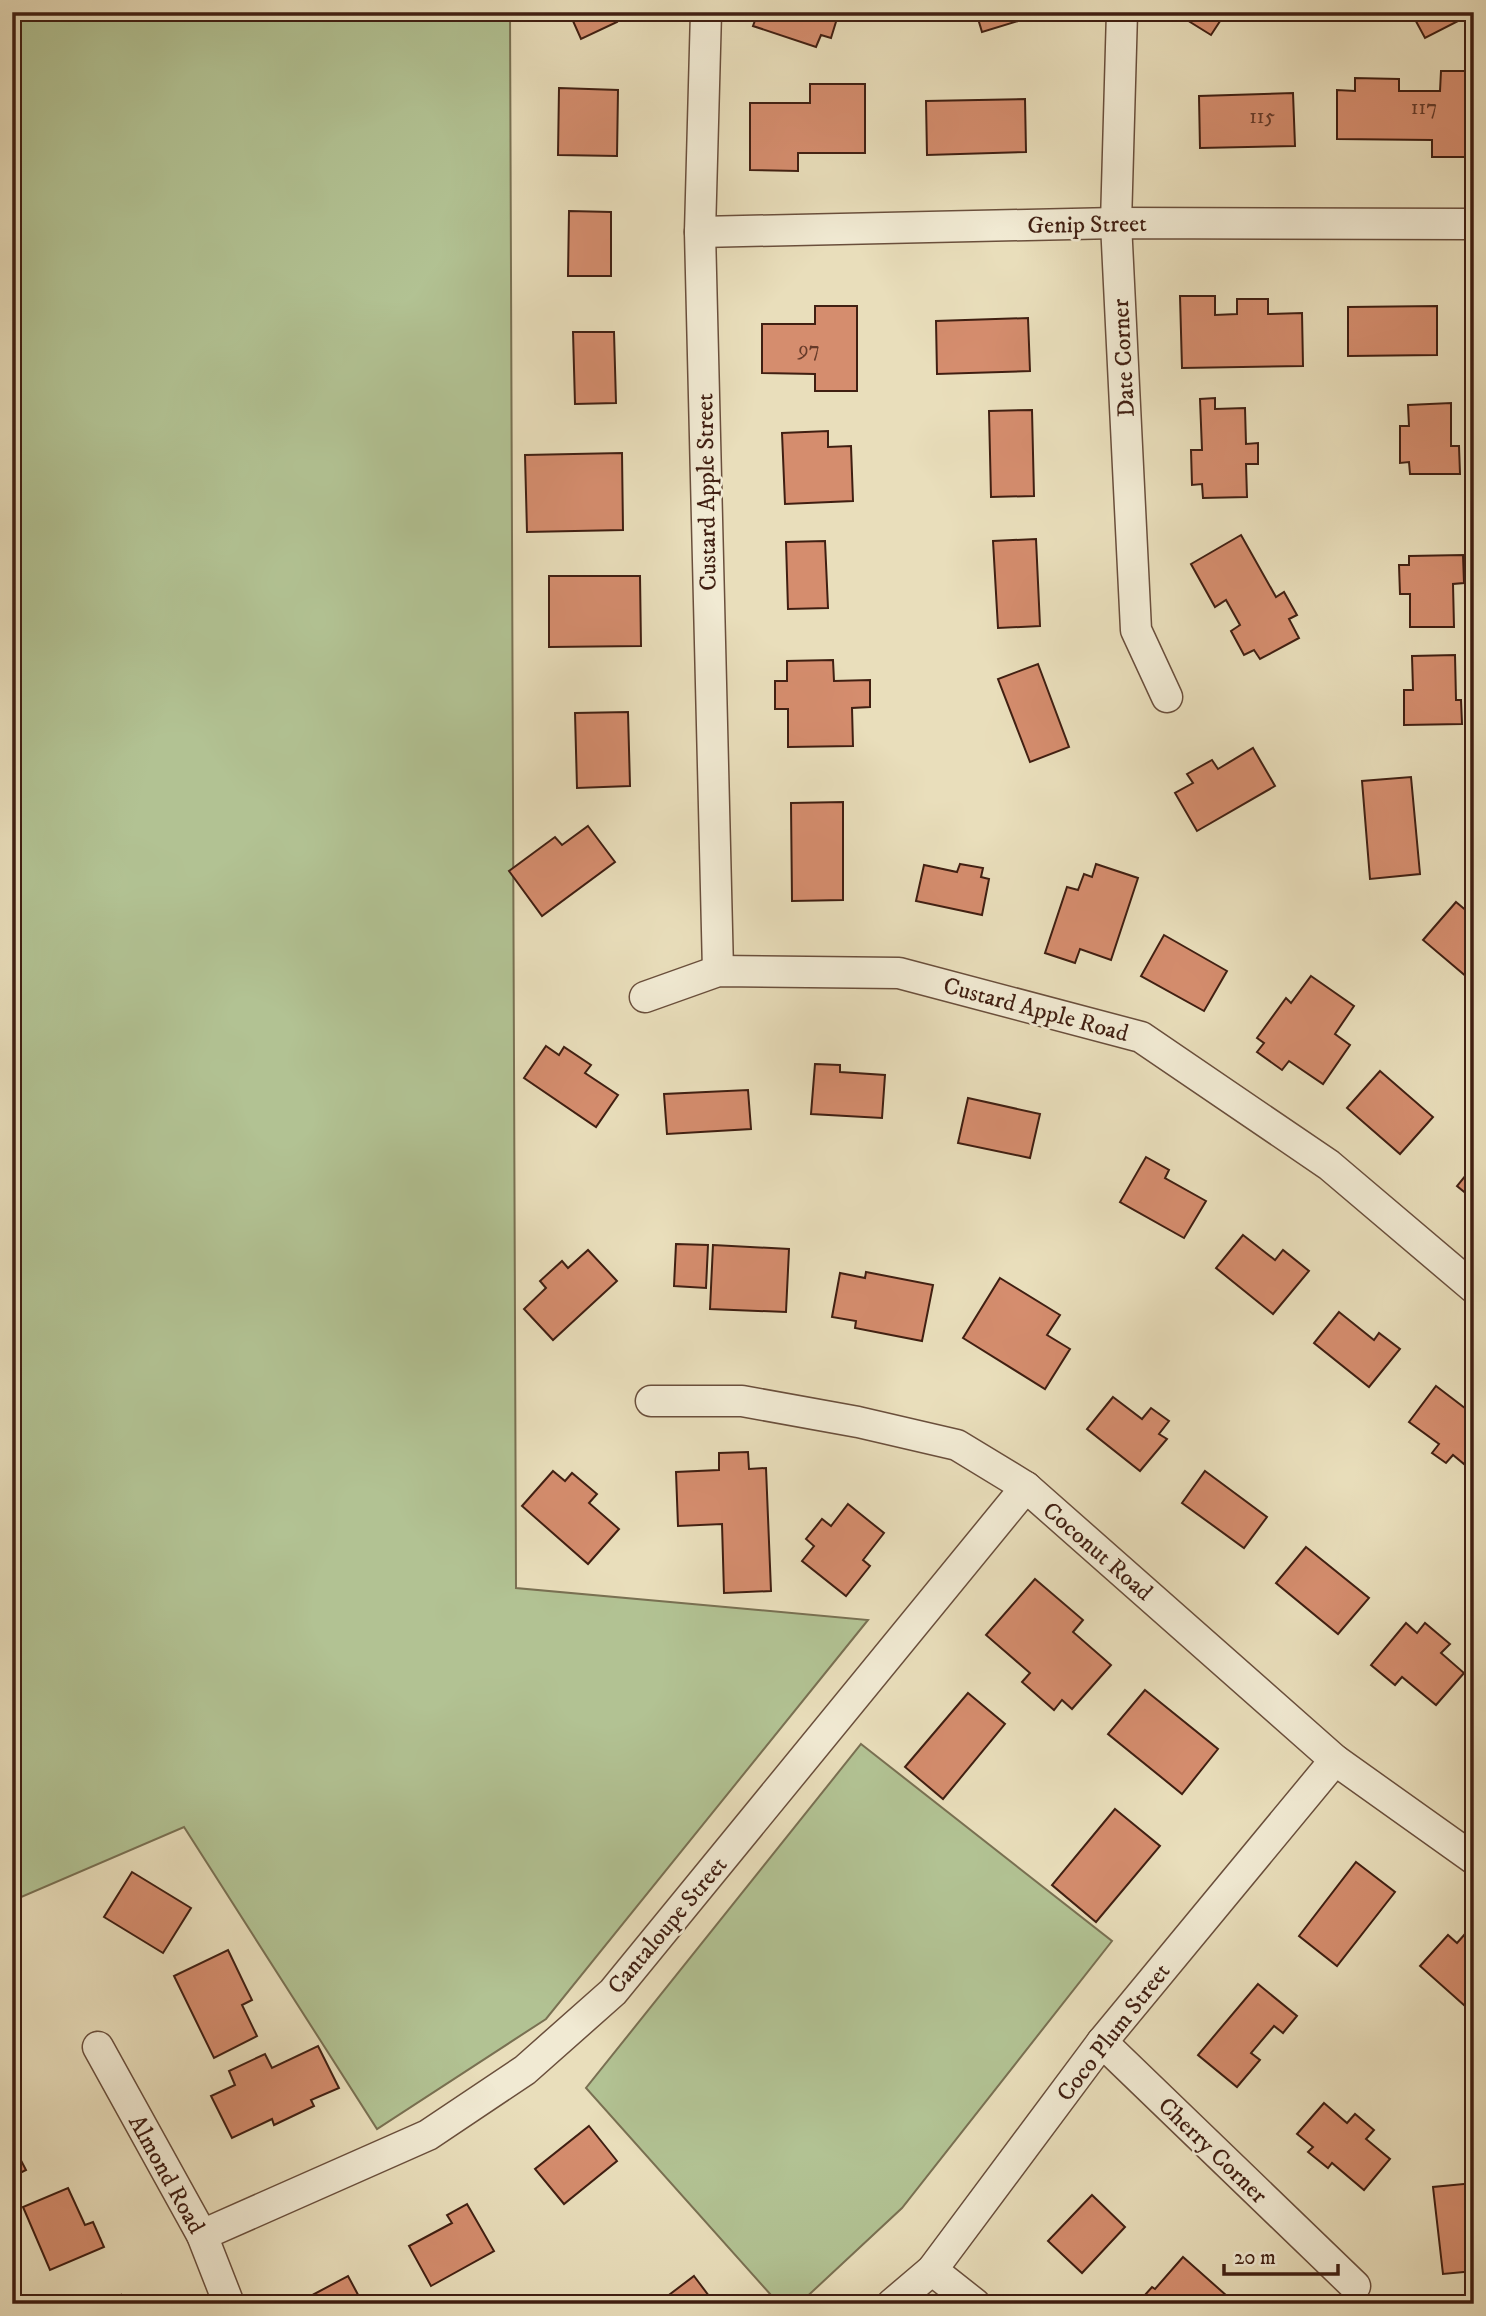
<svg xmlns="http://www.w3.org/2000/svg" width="1486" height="2316" font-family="'IM FELL DW Pica',serif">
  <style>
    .green { fill: #b2c293; stroke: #797052; stroke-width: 2 }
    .building { fill: #d58d6e; stroke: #401f12; stroke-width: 2 }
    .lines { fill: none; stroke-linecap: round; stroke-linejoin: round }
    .street-casing { stroke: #6a4f3c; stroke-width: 33 }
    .street { stroke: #f1ead3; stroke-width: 30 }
    .labels { text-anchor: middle; stroke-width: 5; stroke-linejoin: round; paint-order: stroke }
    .number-label { font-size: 21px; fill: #653a29 }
    .street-label { font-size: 24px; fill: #401f12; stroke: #f1ead3 }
  </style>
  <rect width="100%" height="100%" fill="#e9debb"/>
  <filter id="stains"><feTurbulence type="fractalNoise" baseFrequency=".00286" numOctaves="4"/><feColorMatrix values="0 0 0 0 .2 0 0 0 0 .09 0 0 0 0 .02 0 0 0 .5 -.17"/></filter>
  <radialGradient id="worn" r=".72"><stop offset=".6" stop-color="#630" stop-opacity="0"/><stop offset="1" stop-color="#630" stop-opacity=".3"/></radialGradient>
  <g class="green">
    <polygon points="12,12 510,12 516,1588 868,1620 546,2019 377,2129 184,1827 12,1901"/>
    <polygon points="861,1744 1112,1941 902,2208 799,2304 779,2304 586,2088"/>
  </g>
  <g class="building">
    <polygon points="569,12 613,12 617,22 581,39"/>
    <polygon points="758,12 839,12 831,38 821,35 816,47 753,26"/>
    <polygon points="976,12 1026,12 1028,18 982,32"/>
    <polygon points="1174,12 1226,12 1211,35"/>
    <polygon points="1411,12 1462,12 1464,18 1425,38"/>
    <polygon points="1441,71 1468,71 1467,157 1432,157 1432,140 1337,139 1337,90 1355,91 1355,78 1399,79 1399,91 1440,91"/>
    <polygon points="810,84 865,84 865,153 798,153 798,171 750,170 750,103 810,103"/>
    <polygon points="559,88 618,90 617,156 558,155"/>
    <polygon points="1293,93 1295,146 1200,148 1199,96"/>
    <polygon points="1025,99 1026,152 927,155 926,101"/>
    <polygon points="569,211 611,212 611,276 568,276"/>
    <polygon points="1180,296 1215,296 1215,315 1237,314 1237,299 1268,299 1268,314 1302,313 1303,366 1182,368"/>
    <polygon points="815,306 857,306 857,391 815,391 815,374 762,373 762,324 815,324"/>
    <polygon points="1437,306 1437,355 1348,356 1348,307"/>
    <polygon points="1028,318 1030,371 937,374 936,321"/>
    <polygon points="573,332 614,332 616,403 575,404"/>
    <polygon points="1215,398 1215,409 1245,408 1246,444 1258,443 1258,464 1246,464 1247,497 1203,498 1202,484 1192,485 1191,450 1202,450 1200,399"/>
    <polygon points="1451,403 1451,446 1459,446 1460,474 1410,474 1409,462 1400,463 1400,426 1409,426 1408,405"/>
    <polygon points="1032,410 1034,496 991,497 989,411"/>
    <polygon points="828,431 828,447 851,446 853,501 785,504 782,433"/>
    <polygon points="622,453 623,530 527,532 525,455"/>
    <polygon points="1241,535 1276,597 1284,592 1297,615 1289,619 1299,638 1260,659 1254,650 1244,655 1231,631 1240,625 1226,600 1215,607 1191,564"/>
    <polygon points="1036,539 1040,626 998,628 993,541"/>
    <polygon points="825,541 828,608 788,609 786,542"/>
    <polygon points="1463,555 1464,583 1453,584 1454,627 1410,627 1410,594 1400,594 1399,565 1409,565 1409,556"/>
    <polygon points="549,576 640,576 641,646 549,647"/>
    <polygon points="1455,655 1456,700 1461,700 1462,724 1404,725 1404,690 1413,690 1412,656"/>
    <polygon points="833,660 834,681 870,680 870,707 852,708 853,746 788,747 788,709 775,709 775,681 787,681 787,661"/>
    <polygon points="1038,664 1069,747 1030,762 998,679"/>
    <polygon points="628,712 630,786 577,788 575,713"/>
    <polygon points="1253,748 1275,786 1197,831 1175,793 1193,783 1187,774 1212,760 1218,769"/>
    <polygon points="1411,777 1420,874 1370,879 1362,781"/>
    <polygon points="843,802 843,900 792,901 791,803"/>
    <polygon points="588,826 615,862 542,916 509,871 555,837 562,845"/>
    <polygon points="960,864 983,868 981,877 989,879 982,915 916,901 924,865 957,872"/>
    <polygon points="1096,864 1138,878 1111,960 1080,949 1075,963 1045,953 1067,887 1078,890 1084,874 1092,877"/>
    <polygon points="1456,902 1474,917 1474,983 1423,940"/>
    <polygon points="1164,935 1227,971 1204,1011 1141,976"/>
    <polygon points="1311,976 1354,1006 1335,1034 1350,1045 1323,1084 1289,1061 1282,1070 1257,1052 1264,1043 1257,1038 1286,998 1291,1003"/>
    <polygon points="546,1046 559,1055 564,1047 591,1065 585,1073 618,1095 596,1127 524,1078"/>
    <polygon points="815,1064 840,1065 840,1072 885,1075 882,1118 811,1114"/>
    <polygon points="1380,1071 1433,1117 1400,1154 1347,1108"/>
    <polygon points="748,1090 751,1129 667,1134 664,1094"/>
    <polygon points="968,1098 1040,1114 1030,1158 958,1143"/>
    <polygon points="1146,1157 1169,1170 1165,1178 1206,1201 1184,1238 1120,1202"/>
    <polygon points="1474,1165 1474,1200 1457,1186"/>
    <polygon points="1243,1235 1275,1260 1283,1250 1309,1271 1273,1314 1216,1268"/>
    <polygon points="676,1244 708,1245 706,1288 674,1286"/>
    <polygon points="713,1245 789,1249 786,1312 710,1309"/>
    <polygon points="588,1250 617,1281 553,1340 524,1309 546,1288 540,1281 562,1261 568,1268"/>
    <polygon points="866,1272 933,1285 922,1341 855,1328 856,1321 832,1317 840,1273 865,1278"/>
    <polygon points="1000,1278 1060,1315 1047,1335 1070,1349 1045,1389 963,1338"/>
    <polygon points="1339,1312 1374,1340 1379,1333 1400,1349 1369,1387 1314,1343"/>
    <polygon points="1436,1386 1474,1415 1474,1452 1464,1464 1453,1455 1446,1463 1432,1453 1439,1444 1409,1422"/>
    <polygon points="1113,1397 1142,1419 1151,1408 1169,1421 1159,1434 1167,1439 1140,1471 1087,1429"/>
    <polygon points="748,1452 749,1469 766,1468 771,1591 724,1593 722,1524 678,1526 676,1472 719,1470 719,1453"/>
    <polygon points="553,1471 565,1481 572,1473 597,1494 589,1503 619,1529 588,1564 522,1506"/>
    <polygon points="1205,1471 1267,1517 1244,1548 1182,1503"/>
    <polygon points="848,1504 884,1533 863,1560 870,1566 846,1596 802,1561 814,1546 806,1539 822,1519 831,1526"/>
    <polygon points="1306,1547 1369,1598 1338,1634 1276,1583"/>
    <polygon points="1035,1579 1083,1620 1073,1632 1111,1665 1072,1709 1062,1700 1054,1710 1022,1682 1030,1673 986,1635"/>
    <polygon points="1406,1623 1417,1633 1425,1623 1450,1644 1441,1653 1464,1673 1436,1705 1402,1677 1395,1685 1371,1665"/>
    <polygon points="1145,1690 1218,1749 1182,1794 1108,1734"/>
    <polygon points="968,1693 1005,1724 943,1799 905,1767"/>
    <polygon points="1115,1809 1160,1846 1096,1922 1052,1885"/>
    <polygon points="1356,1862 1395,1892 1337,1966 1299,1936"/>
    <polygon points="132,1872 191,1908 163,1953 104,1917"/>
    <polygon points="1465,1934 1474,1942 1474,2014 1420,1966 1448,1935 1457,1943"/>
    <polygon points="228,1950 252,2000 242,2005 257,2036 214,2058 174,1976"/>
    <polygon points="1258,1984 1297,2016 1283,2033 1274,2026 1251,2053 1260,2060 1237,2087 1198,2055"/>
    <polygon points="318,2046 339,2088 311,2100 314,2106 274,2125 272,2119 232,2138 211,2096 235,2085 229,2071 265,2054 272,2068"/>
    <polygon points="1324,2103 1347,2123 1355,2114 1374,2130 1366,2139 1390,2159 1364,2190 1332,2163 1328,2168 1308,2152 1313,2147 1297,2134"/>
    <polygon points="589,2126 617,2161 564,2204 535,2169"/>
    <polygon points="12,2143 26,2170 12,2177"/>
    <polygon points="1474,2183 1474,2271 1443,2274 1433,2187"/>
    <polygon points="68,2188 85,2225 93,2222 104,2247 50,2270 23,2207"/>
    <polygon points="1092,2195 1125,2227 1082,2273 1048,2241"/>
    <polygon points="467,2204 494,2251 431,2286 409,2246 452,2223 447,2215"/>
    <polygon points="1183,2257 1236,2304 1137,2304 1152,2287 1155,2289"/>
    <polygon points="348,2276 363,2304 305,2304 303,2300"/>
    <polygon points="694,2276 715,2304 657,2304"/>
    <polygon points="121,2295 124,2304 102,2304"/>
  </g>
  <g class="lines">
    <g class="street-casing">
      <g id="street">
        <polyline points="706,12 700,232 718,971"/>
        <polyline points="1122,12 1116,223 1136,630 1167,697"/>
        <polyline points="700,232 1116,223 1474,224"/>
        <polyline points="645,997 718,971 899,973 1141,1037 1329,1165 1474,1288"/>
        <polyline points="651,1401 742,1401 858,1422 957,1445 1026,1487 1335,1760 1474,1859"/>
        <polyline points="1102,2042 1355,2286"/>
        <polyline points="98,2047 202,2235 229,2304"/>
        <polyline points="202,2235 428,2135 525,2070 613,1992 1026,1487"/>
        <polyline points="932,2270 975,2304"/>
        <polyline points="892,2304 932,2270 1102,2042 1335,1760"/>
      </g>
    </g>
    <use href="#street" class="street"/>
  </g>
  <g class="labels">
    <g class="number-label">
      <text x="1424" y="114">117</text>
      <text x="1262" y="123">115</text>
      <text x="809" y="356">97</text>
    </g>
    <g class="street-label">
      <text transform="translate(1087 224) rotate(-1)" y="8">Genip Street</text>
      <text transform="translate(1123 358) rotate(-93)" y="8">Date Corner</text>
      <text transform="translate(706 492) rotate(-91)" y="8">Custard Apple Street</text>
      <text transform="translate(1036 1009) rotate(15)" y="8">Custard Apple Road</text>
      <text transform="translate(1098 1551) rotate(41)" y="8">Coconut Road</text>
      <text transform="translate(667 1925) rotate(-50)" y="8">Cantaloupe Street</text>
      <text transform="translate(1113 2032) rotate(-52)" y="8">Coco Plum Street</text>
      <text transform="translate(1213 2150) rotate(44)" y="8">Cherry Corner</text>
      <text transform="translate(167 2174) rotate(61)" y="8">Almond Road</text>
    </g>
  </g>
  <rect width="1486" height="2316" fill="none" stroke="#e9debb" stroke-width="42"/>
  <rect x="14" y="14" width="1458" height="2288" fill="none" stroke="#401f12" stroke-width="3.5"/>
  <rect x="21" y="21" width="1444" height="2274" fill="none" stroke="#401f12" stroke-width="2"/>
  <path d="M1224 2264v10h114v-10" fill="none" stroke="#401f12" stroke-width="3.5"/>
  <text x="1234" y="2264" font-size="21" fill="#401f12" stroke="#f1ead3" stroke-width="5" paint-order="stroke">20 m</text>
  <rect width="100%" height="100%" filter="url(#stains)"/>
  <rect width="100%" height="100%" fill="url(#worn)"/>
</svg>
